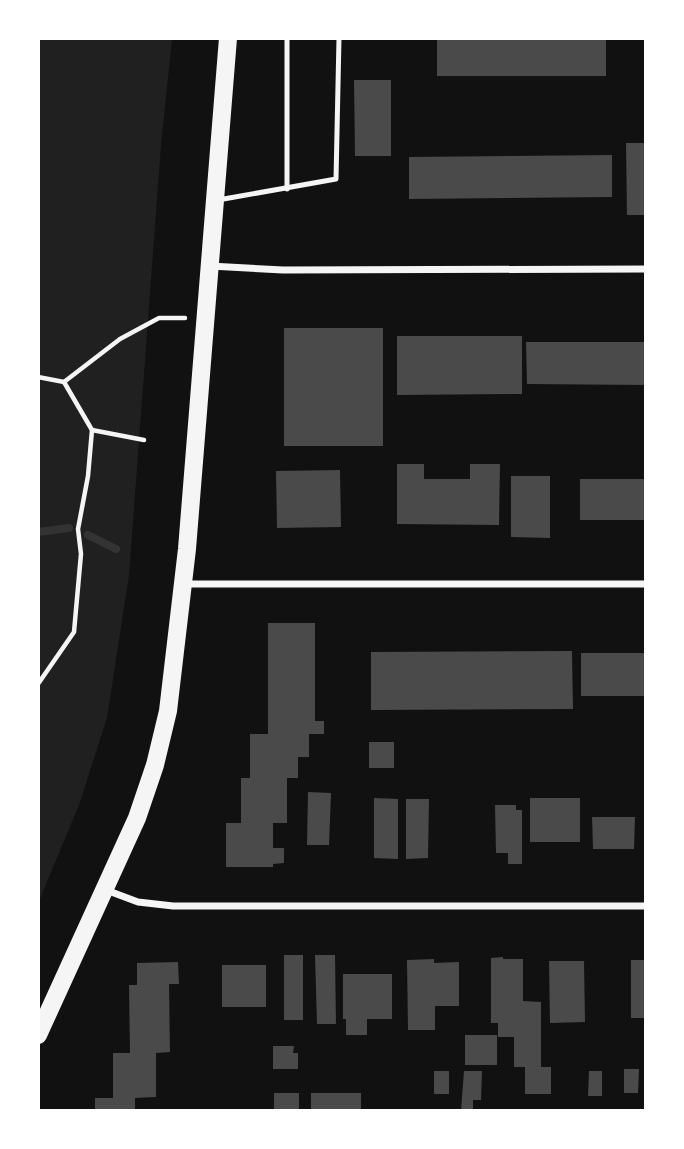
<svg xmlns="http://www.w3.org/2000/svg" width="684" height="1149" font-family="'Fira Sans',sans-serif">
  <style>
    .green { fill: #202020 }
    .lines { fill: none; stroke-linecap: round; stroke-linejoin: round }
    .stream { stroke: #333; stroke-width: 8 }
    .building { fill: #4a4a4a }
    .path { stroke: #f5f5f5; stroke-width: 4.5 }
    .service { stroke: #f5f5f5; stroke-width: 5 }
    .minor { stroke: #f5f5f5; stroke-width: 7 }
    .primary { stroke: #f5f5f5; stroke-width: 18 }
  </style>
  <rect width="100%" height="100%" fill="#111"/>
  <polygon class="green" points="39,39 172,39 161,145 129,575 107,718 79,805 39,901"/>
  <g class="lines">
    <g class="stream">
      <polyline points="38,532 69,528"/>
      <polyline points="88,535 116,549"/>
    </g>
  </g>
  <g class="building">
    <rect x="437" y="38" width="169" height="38"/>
    <polygon points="354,80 391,80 391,156 355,156"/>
    <polygon points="626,143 645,143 645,215 627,215"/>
    <polygon points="612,155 612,197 409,199 409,157"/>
    <rect x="284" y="328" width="99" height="118"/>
    <polygon points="397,336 522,336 522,394 397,395"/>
    <polygon points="526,342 645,342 645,385 527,384"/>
    <polygon points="397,464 424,464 424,479 470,479 470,464 500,464 499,525 397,524"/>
    <polygon points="340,470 341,527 277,528 276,471"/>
    <polygon points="511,476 550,476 550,538 511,537"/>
    <rect x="580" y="479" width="65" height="41"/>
    <polygon points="268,623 315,623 315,721 324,721 324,734 309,734 309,757 298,757 298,778 287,778 287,823 273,823 273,848 284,848 284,863 273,864 273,867 226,867 226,823 241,823 241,778 250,778 250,734 268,734"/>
    <polygon points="572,651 573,709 371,710 371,652"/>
    <rect x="581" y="653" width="64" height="43"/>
    <rect x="369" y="742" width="25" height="26"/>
    <polygon points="308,792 331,793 329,845 307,845"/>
    <polygon points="374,798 398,799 398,859 374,858"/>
    <rect x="530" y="798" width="50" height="44"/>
    <polygon points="406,799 429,799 428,858 406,859"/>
    <polygon points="495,805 516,805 516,810 522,810 522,864 508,864 508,853 496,853"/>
    <polygon points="592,817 635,817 634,849 593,849"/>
    <rect x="284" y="955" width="19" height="65"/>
    <polygon points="315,955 335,955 336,1024 317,1024"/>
    <polygon points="503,957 503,959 523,959 523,1001 541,1002 541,1067 551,1067 551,1094 525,1094 525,1067 514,1067 514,1037 498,1037 498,1023 491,1023 491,958"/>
    <polygon points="434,959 434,963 459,962 459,1006 435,1006 435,1030 408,1030 407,960"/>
    <rect x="631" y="960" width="14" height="58"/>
    <polygon points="549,961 584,961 585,1022 550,1023"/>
    <polygon points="178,962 179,984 169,984 170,1052 156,1053 156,1097 135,1098 135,1110 95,1110 95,1098 113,1098 113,1053 130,1053 129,985 137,985 137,963"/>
    <rect x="222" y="965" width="44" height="42"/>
    <polygon points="343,974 392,974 392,1019 367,1019 367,1035 346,1035 346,1019 343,1019"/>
    <rect x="465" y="1035" width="32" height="30"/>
    <polygon points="273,1046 294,1046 293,1053 298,1053 298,1069 273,1069"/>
    <polygon points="624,1069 639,1069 638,1093 624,1093"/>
    <rect x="434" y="1071" width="15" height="23"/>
    <polygon points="464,1071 482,1071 481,1100 473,1100 473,1110 461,1110"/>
    <polygon points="589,1071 602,1071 602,1096 588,1096"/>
    <rect x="274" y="1093" width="25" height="17"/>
    <rect x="311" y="1093" width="50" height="17"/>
  </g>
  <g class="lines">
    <g class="path">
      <polyline points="38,377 64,382 120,339 159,318 185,318"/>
      <polyline points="92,430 144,440"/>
      <polyline points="38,684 74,632 81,554 78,529 88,476 92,430 64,382"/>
    </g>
    <g class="service">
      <polyline points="287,189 287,38"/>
      <polyline points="218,200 336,179 339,38"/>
    </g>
    <g class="minor">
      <polyline points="210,266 283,270 646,269"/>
      <polyline points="185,584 646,584"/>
      <polyline points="106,890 138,902 173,906 646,906"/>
    </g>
    <polyline class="primary" points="38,1035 137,818 155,765 168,711 187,549 228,38"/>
  </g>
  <rect width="684" height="1149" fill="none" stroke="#ffffff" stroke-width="80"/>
</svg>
